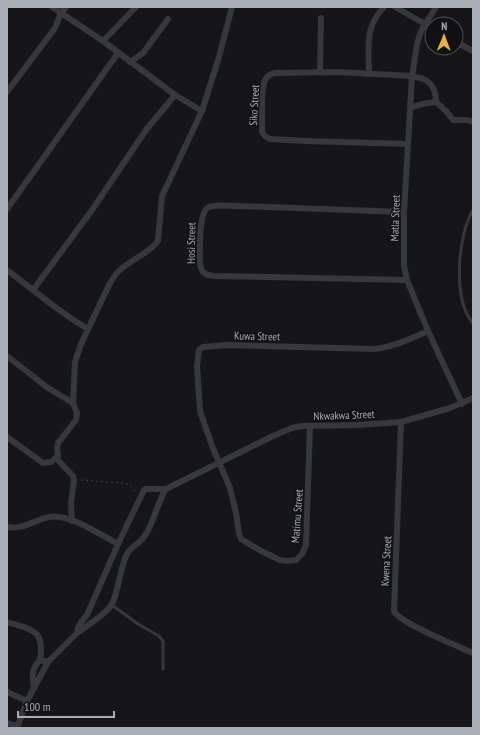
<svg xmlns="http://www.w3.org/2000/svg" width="480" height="735" font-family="'PT Sans Narrow',sans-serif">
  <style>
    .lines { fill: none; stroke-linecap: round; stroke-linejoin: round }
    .path { stroke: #3d3f44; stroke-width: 1; stroke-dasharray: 2 3; stroke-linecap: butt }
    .lane { stroke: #37383d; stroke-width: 3 }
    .street { stroke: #37383d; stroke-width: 6 }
    .labels { text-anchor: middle; stroke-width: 3; stroke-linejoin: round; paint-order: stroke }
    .street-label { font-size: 11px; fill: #a8adb8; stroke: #111113 }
  </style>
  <rect width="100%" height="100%" fill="#161618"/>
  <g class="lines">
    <polyline class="path" points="81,480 122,483 130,485 136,493"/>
    <g class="lane">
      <path d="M473,210C458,234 452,300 473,323"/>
      <polyline points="112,605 138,624 159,636 163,641 163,669"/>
    </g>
    <g class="street">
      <polyline points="52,7 103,41 175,95 202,111 219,57 232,7"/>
      <polyline points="395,7 432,28"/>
      <polyline points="436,7 421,31 417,44 412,77 404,212 404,266 407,280 428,331 462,404"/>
      <polyline points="103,41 136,7"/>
      <polyline points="456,42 473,51"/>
      <polyline points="130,62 143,53 168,19"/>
      <polyline points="320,72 321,18"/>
      <path d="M369,74C369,47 364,28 384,7"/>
      <path d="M412,77C428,77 436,86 436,102"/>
      <polyline points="7,92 55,28 61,13 66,7"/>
      <polyline points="410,108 422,104 436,102 446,111 453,120 467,120 473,122"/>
      <path d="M408,144L306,141L270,139L265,136L262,132C263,119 260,91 265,80C267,76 270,74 275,73L337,72L412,76"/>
      <polyline points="7,209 118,53"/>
      <path d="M404,212L237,206C229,206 217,204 209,207C198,211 200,252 200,263C201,273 205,275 214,276L407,280"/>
      <path d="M7,270C34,290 58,312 88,329"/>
      <polyline points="33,290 92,210 146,130 175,95"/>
      <polyline points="7,356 48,388 73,403"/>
      <path d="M401,422L394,611C399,623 458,646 473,653"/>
      <path d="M310,426L306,545L302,554L296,560L287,561L280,560L261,551L241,539L239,534L236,513L230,488L212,446L200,411L197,366L199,350L203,347L227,345L374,349C393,347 410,339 428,331"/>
      <path d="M7,437L43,463L51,462L58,456L57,448L58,443L76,420L77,413L73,403L75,362L81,344L109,285C112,280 115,274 120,270C132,259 148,254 158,241L162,196L202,111"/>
      <polyline points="56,458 73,476 74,480 71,503 72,521"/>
      <path d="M7,527C23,530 34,520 49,517C69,513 101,535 118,544"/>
      <path d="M7,622C32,630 45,629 40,660L48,662"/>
      <path d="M77,633C86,627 107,613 112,604C119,590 120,567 127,554C131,546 140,543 144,537C155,522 156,504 166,489"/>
      <path d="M34,688C32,677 31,669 40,660"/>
      <polyline points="7,692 27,701"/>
      <polyline points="7,723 17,726"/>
      <path d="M17,728L27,701L48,662L77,633C77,626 82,621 87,615L118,544L144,490L146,489H166L273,436L292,428L302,426L357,425L401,422L450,408L473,398"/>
    </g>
  </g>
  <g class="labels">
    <g class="street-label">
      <text transform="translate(254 105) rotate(-87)" y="4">Siko Street</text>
      <text transform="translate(395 218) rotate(-88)" y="4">Matla Street</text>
      <text transform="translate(191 243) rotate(-89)" y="4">Hosi Street</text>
      <text transform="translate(257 336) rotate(1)" y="4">Kuwa Street</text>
      <text transform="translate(344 415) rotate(-2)" y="4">Nkwakwa Street</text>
      <text transform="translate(297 516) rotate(-86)" y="4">Matimu Street</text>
      <text transform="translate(386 561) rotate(-87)" y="4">Kwena Street</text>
    </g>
  </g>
  <rect width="480" height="735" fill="none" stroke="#a8adb8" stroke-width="16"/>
  <g transform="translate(444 36) rotate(1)"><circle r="19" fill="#111113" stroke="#4d4f55"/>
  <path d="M0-3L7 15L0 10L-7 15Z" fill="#f2b134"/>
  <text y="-6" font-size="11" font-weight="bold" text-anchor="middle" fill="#a8adb8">N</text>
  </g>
  <path d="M18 711v6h96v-6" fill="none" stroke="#a8adb8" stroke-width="2"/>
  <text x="24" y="711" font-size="12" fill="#a8adb8" stroke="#111113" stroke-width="3" paint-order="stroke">100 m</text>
</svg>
